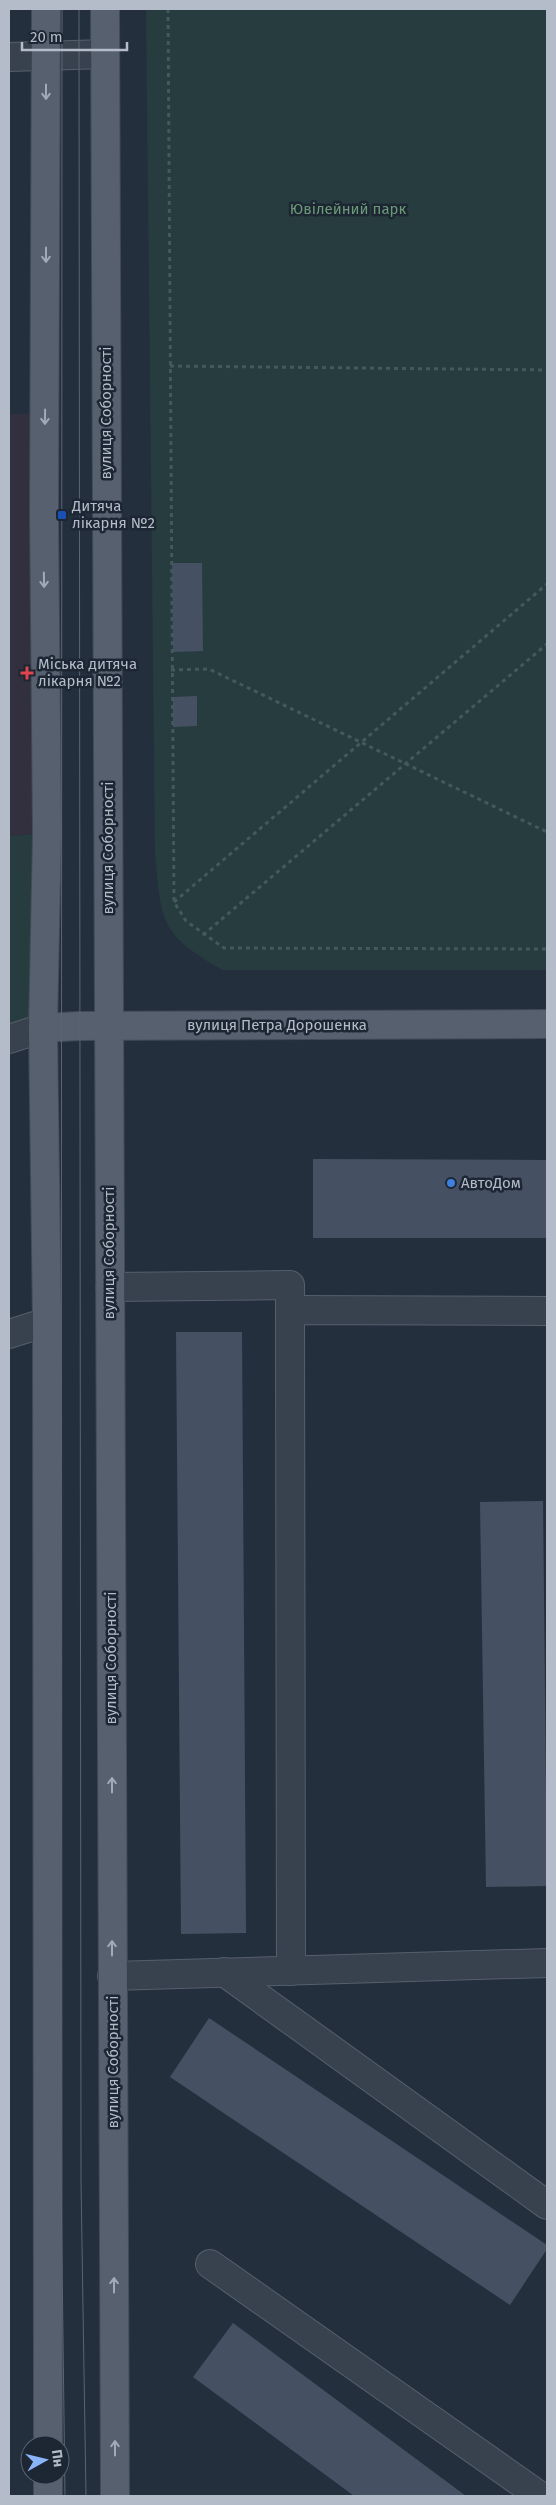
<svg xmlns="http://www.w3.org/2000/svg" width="556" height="2505" font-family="'Fira Sans',sans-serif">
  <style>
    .medical { fill: #32303f }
    .green { fill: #263c3f }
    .building { fill: #455162 }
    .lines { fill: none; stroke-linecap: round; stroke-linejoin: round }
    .minor-casing { stroke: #565f6c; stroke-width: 30 }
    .major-casing { stroke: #414a57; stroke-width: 30 }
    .path { stroke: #44595c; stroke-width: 3; stroke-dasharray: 4 4; stroke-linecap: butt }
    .minor { stroke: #38414e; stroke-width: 28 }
    .major { stroke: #56606e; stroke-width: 28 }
    .tram { stroke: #5a6575; stroke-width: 1 }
    .oneway { stroke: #a1aab7 }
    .transit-dot { fill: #1a4fb4; stroke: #1d2633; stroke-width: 2 }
    .health-dot { fill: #e0444e; stroke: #1d2633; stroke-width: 2 }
    .shop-dot { fill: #3f7fe0; stroke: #1d2633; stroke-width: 2 }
    .labels { text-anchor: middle; stroke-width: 5; stroke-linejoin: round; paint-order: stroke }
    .park-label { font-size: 15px; fill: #6b9a76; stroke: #1d2633 }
    .street-label { font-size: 15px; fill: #b4bcc9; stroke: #1d2633 }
    .poi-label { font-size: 15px; fill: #b4bcc9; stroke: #1d2633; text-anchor: start }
  </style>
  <rect width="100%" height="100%" fill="#242f3e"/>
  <polygon class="medical" points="46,413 47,833 9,836 9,414"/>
  <g class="green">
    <path d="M146,9H547V970H223C160,935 161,921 155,853Z"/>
    <polygon points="47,833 43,1028 9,1039 9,836"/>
  </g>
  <g class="building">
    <polygon points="172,563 202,563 203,651 173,652"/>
    <polygon points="197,696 197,726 173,727 173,697"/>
    <polygon points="313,1159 547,1160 547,1238 313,1238"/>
    <polygon points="176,1332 242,1332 246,1933 181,1934"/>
    <polygon points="543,1501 547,1886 486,1887 480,1502"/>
    <polygon points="209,2018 547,2245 547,2249 510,2305 170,2077"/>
    <polygon points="233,2323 466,2496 354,2496 193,2377"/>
  </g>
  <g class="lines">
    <g class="minor-casing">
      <g id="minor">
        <polyline points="9,57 105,54"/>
        <polyline points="9,1039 43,1028"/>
        <polyline points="110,1287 290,1285 290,1310"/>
        <polyline points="9,1334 47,1322"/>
        <polyline points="291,1971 290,1310 547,1311"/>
        <polyline points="224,1972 547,2205"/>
        <polyline points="112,1976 547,1963"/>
        <polyline points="210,2264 540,2496"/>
      </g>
    </g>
    <g class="major-casing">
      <g id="major">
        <polyline points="46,9 44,513 47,833 43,1028 47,1322 48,2445"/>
        <polyline points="105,9 115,2496"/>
        <polyline points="43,1028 79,1026 547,1024"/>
        <polyline points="48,2475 48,2496"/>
      </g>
    </g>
    <g class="path">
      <polyline points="168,9 174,902 186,921 224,948 547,949"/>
      <polyline points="170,366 547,370"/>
      <polyline points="171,670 209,669 547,832"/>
      <polyline points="174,902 547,584"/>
      <polyline points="203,935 547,644"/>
    </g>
    <use href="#minor" class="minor"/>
    <use href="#major" class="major"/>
    <g class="tram">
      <polyline points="62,9 61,2181 65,2496"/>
      <polyline points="79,9 81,2182 86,2496"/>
    </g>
  </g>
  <defs><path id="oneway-shaft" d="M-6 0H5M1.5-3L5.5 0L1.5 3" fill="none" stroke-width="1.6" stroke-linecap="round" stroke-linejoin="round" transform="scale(1.25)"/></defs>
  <g class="oneway">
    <use href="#oneway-shaft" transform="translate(46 92) rotate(90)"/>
    <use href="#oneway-shaft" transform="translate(46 255) rotate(90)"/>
    <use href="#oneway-shaft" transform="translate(45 417) rotate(91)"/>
    <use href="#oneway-shaft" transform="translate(44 580) rotate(89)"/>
    <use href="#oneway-shaft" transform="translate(112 1785) rotate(-90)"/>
    <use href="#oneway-shaft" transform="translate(112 1948) rotate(-90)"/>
    <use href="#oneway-shaft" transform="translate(114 2285) rotate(-90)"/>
    <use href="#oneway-shaft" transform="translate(115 2448) rotate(-90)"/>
  </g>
  <rect class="transit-dot" x="57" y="510" width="10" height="10" rx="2.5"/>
  <path class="health-dot" d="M24.5 665.5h5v5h5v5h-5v5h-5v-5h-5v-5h5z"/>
  <circle class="shop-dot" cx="451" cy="1183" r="5"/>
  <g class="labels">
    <g class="park-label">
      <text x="348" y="214">Ювілейний парк</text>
    </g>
    <g class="street-label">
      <text transform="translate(106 413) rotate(-90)" y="5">вулиця Соборності</text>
      <text transform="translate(108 848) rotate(-90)" y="5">вулиця Соборності</text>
      <text x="277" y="1030">вулиця Петра Дорошенка</text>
      <text transform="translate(109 1253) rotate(-90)" y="5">вулиця Соборності</text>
      <text transform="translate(111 1658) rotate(-90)" y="5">вулиця Соборності</text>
      <text transform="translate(113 2062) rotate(-90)" y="5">вулиця Соборності</text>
    </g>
    <g class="poi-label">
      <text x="72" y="511">Дитяча<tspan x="72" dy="17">лікарня №2</tspan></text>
      <text x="38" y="669">Міська дитяча<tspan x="38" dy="17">лікарня №2</tspan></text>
      <text x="461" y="1188">АвтоДом</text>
    </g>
  </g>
  <rect width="556" height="2505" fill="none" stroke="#b4bcc9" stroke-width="20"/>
  <g transform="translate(45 2460) rotate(82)"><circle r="24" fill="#1d2633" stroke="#59626f"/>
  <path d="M0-4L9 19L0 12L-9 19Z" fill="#8ab4f8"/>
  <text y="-8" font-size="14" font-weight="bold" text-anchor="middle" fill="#b4bcc9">Пн</text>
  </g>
  <path d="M22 42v8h105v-8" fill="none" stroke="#b4bcc9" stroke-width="2.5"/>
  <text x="30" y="42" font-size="15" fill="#b4bcc9" stroke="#1d2633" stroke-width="4" paint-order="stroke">20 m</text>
</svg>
